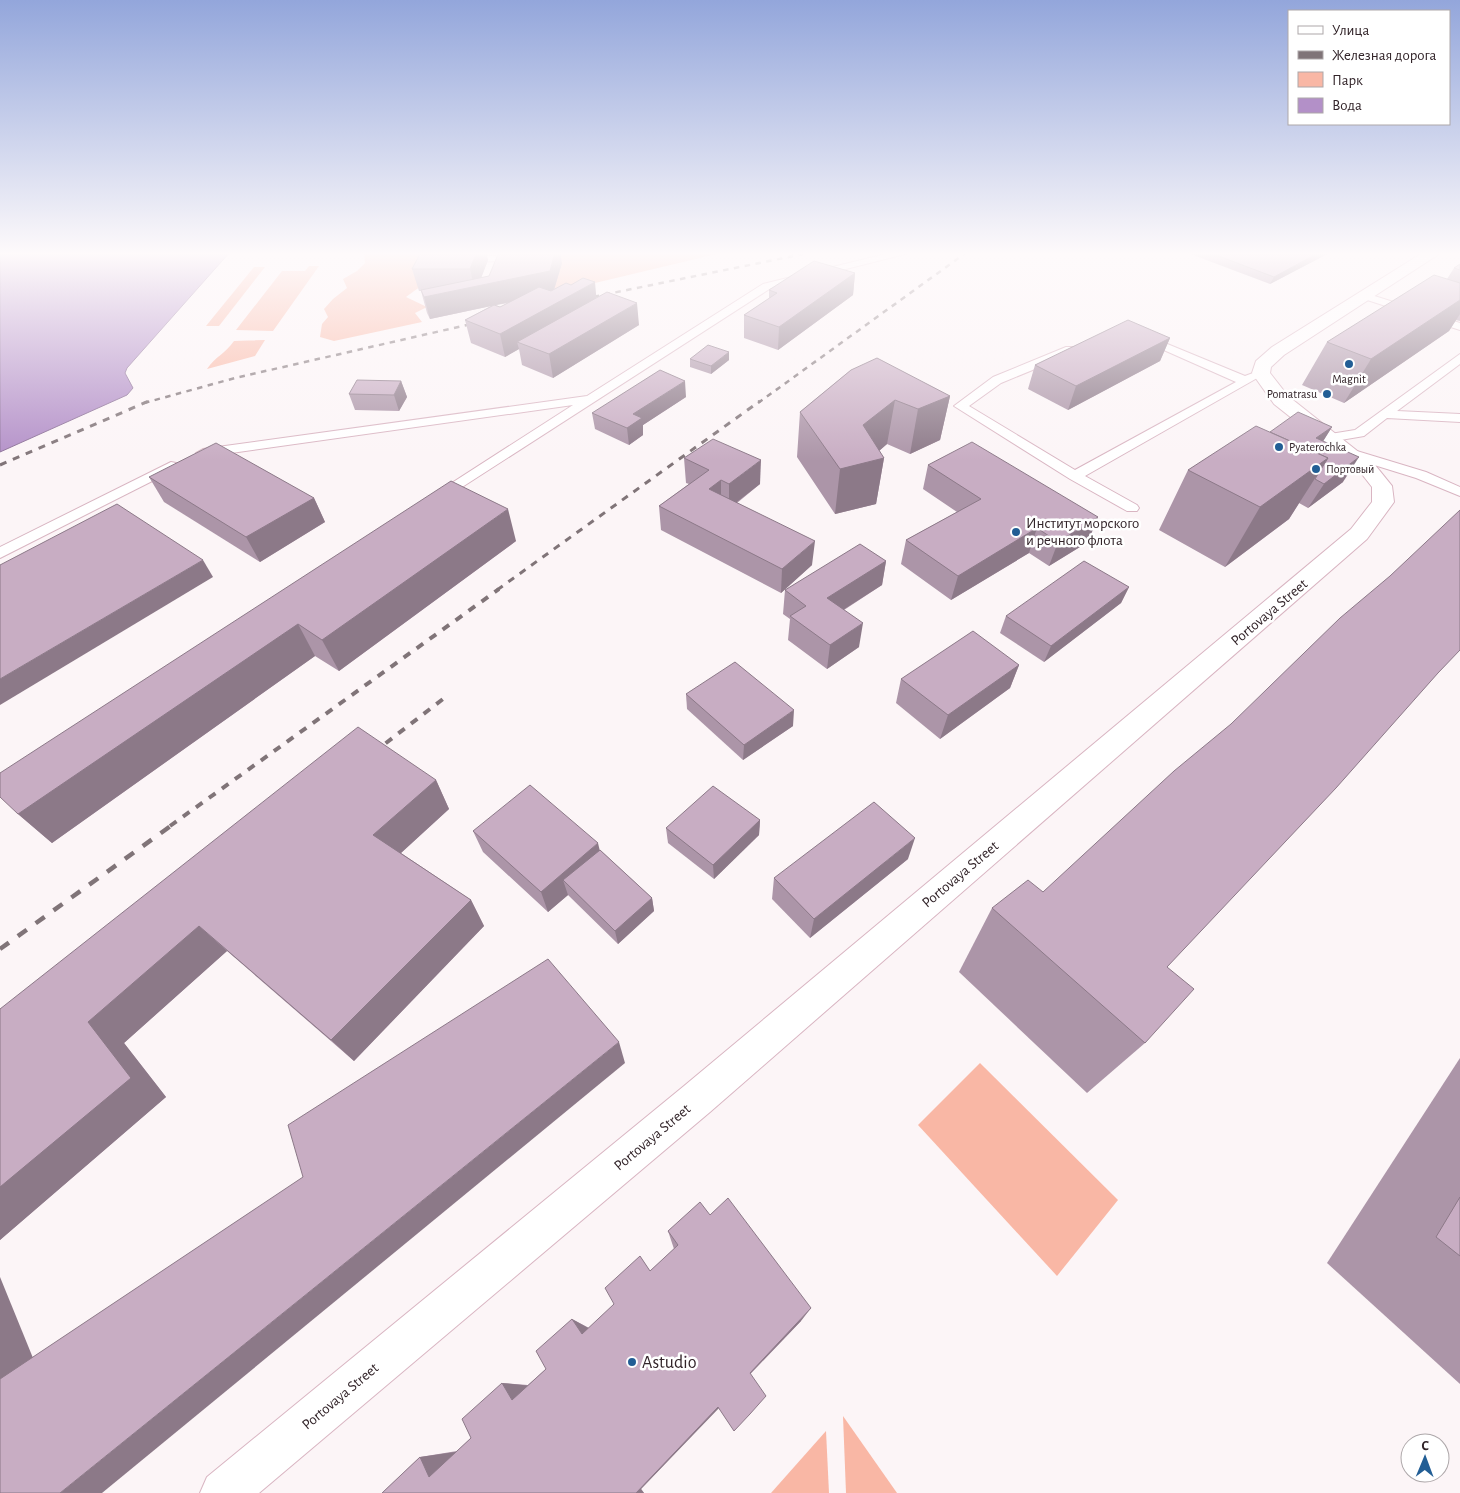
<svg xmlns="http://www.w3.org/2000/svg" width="1460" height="1493" font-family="'Alegreya Sans',sans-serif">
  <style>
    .green { fill: #f9b7a5 }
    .water { fill: #b390c8; stroke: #8c7098 }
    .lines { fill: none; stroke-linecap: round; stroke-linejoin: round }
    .service-casing { stroke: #d9b5c2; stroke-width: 2 }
    .minor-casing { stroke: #d9b5c2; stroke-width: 2 }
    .service { fill: #fff; fill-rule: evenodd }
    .minor { fill: #fff; fill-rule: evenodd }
    .rail-far3 { stroke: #807478; stroke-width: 2.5; stroke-dasharray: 5.5 5.5; stroke-linecap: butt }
    .rail-far2 { stroke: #807478; stroke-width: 3; stroke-dasharray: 7 7; stroke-linecap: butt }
    .rail-far1 { stroke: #807478; stroke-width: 4; stroke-dasharray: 8 8; stroke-linecap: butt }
    .rail { stroke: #807478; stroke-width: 4.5; stroke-dasharray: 11 11; stroke-linecap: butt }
    .wall { fill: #ac95a8; fill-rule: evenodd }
    .shaded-wall { fill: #8c7988 }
    .building { fill: #c8adc3; stroke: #8c7988 }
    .poi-dot { fill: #225e95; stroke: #fff; stroke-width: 2 }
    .labels { text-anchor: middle; stroke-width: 5; stroke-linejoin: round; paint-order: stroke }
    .far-poi-label { font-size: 12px; fill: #322429; stroke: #fff; text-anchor: start }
    .poi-label { font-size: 15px; fill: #322429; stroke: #fff; text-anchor: start }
    .street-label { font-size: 15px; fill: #322429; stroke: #fff }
    .near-poi-label { font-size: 18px; fill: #322429; stroke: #fff; text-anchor: start }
  </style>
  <rect width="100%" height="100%" fill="#fcf5f7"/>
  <g class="green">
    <path d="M364,252H503C495,255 487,251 480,254C455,265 428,280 406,297L427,307L415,313L422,322L334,341L320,337L322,324L328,317L324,309L333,299L347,288L343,279L357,271L365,263Z"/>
    <polygon points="539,252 725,252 553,293"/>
    <polygon points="309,266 319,266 273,331 236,330 282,271 305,271"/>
    <polygon points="254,267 265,267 219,326 206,326"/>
    <path d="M265,340L255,356L207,369C216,356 226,353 234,341Z"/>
    <polygon points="980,1063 1118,1200 1057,1276 918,1125"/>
    <polygon points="843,1416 897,1493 846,1493"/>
    <polygon points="826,1431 829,1493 771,1493"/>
  </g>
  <polygon class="water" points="0,252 230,252 127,368 125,373 133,388 127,395 0,452"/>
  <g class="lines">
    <g class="service-casing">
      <g id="service">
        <polygon points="894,252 913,252 771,288 442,500 432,500 430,497 573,405 203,457 196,453 203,449 587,396 763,284"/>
        <polygon points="503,256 507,257 507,261 462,262 457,259 462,256"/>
        <polygon points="1365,293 1460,323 1460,330 1361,298 1361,294"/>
        <polygon points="1143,334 1245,376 1253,373 1259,377 1085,476 1137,505 1139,508 1137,511 1127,511 1070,479 954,406 993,377 1066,347 1074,347 1074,353 1001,383 969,406 1075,470 1236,382 1139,339 1137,337"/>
        <polygon points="1460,354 1460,364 1397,411 1460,414 1460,422 1387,418 1364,436 1329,442 1322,438 1324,435 1355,430"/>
        <polygon points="1347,448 1426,472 1460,487 1460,496 1416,478 1342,455 1340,452 1342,449"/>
        <polygon points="171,462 176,463 178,466 176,469 0,558 0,547"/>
      </g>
    </g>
    <g class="minor-casing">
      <polygon id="minor" points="1424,252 1442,252 1284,355 1271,367 1270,373 1288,396 1375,465 1392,486 1394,502 1367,539 710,1112 259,1493 200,1493 207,1477 684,1086 1351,529 1372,502 1372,487 1361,473 1274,404 1252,373 1256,361 1272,347"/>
    </g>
    <use href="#service" class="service"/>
    <use href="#minor" class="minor"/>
    <g class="rail-far3">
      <polyline points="583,299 813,252"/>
      <polyline points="144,403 235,378 480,322"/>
      <polyline points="758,403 967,252"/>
    </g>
    <g class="rail-far2">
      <polyline points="0,465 149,401"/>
      <polyline points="497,590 760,401"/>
    </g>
    <g class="rail-far1">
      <polyline points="373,753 443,699"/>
      <polyline points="170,826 499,589"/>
    </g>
    <polyline class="rail" points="0,949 172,825"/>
  </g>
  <g class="wall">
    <path d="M421,252H486L488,260L481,278L562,263L554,290L597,298L639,325L553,378L522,365L519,349L505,357L471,343L465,320L491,306L430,319L427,313L421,291H419L412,269ZM509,303L500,307L496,305Z"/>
    <polygon points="1185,252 1331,252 1270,284"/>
    <polygon points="1460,264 1460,321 1456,320 1449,331 1344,403 1302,385 1327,342 1447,279 1454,268"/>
    <polygon points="855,273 853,295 778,350 744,338 744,315 769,299 769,290"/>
    <polygon points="1170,338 1160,361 1068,410 1028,389 1035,365"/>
    <polygon points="690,359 729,360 711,374 690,367"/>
    <polygon points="851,370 950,396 940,440 910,454 887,444 879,451 884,458 876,504 835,514 797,457 800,412"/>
    <polygon points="401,381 407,397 399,411 355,410 349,394"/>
    <polygon points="686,397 643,425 643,435 629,445 595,429 592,413"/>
    <polygon points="1332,427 1323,441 1343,482 1308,508 1299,503 1289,519 1225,567 1159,530 1188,470 1270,432"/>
    <polygon points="684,458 760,484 737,503 812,565 781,593 661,530 659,506 689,484 686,483"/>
    <polygon points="928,465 1088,542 1049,566 1029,553 951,600 901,564 906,540 957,512 923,489"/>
    <polygon points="149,477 314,498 325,522 260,562 164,502"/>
    <polygon points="451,481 516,541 339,671 315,656 52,843 18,814"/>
    <polygon points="886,561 882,585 844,610 859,647 827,669 788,640 790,619 783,614 785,590"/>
    <polygon points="1129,587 1121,603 1044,662 1000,633 1006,616"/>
    <polygon points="1019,665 1010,688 940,739 896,703 901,679"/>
    <polygon points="686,694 793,726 743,760 687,709"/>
    <polygon points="436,780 449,809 401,853 471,900 484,926 354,1061 227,951 124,1043 166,1097 0,1240 0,1009"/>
    <polygon points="760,820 759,835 714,879 668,843 666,828"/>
    <polygon points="473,831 600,850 652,898 654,911 618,944 568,895 548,912 483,852"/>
    <polygon points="908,859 810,938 772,899 774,878"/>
    <polygon points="1043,892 1167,967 1145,1043 1087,1093 959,972 992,908"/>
    <polygon points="1460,1058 1460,1384 1327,1263"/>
    <polygon points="710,1215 801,1321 641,1489 644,1493 382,1493 420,1457 457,1451 471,1438 502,1383 528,1385 546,1369 572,1319 589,1328 674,1249 668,1231"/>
  </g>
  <g class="shaded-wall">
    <polygon points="477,252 486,252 488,260 478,286 555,252 560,252 562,263 553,293 430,319 424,297 474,286 470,269"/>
    <polygon points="1320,252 1331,252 1270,284 1274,277"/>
    <polygon points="855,273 853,295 778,350 779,327"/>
    <polygon points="595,282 597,305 517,342 519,349 505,357 500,334"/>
    <polygon points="1460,300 1460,314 1449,331 1344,403 1371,359"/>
    <polygon points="637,303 639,325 553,378 549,354"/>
    <polygon points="1170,338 1160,361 1068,410 1076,386"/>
    <polygon points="729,352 729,360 711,374 711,366"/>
    <polygon points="401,381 407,397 399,411 394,395"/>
    <polygon points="685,381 686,397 643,425 643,435 629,445 627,428 633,414"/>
    <polygon points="950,396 940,440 910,454 918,409"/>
    <polygon points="895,400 887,444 865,463 884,458 876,504 835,514 840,469 863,425"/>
    <polygon points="1332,427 1317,451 1316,438"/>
    <polygon points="1359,457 1343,482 1308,508 1324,484"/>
    <polygon points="1328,458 1289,519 1225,567 1260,507"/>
    <polygon points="761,460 760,484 729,508 729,484"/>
    <polygon points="721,480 721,504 709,489"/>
    <polygon points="314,498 325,522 260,562 246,537"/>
    <polygon points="508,509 516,541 339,671 322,640"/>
    <polygon points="1098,517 1088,542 1049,566 1058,542"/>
    <polygon points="1037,528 1029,553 951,600 958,576"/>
    <polygon points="815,541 812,565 781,593 782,569"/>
    <polygon points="203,560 213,577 0,705 0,679"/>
    <polygon points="886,561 882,585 824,622 827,598"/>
    <polygon points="1129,587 1121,603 1044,662 1051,646"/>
    <polygon points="863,623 859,647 827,669 830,645"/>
    <polygon points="298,624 315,656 52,843 18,814"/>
    <polygon points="1019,665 1010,688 940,739 948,715"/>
    <polygon points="794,710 793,726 743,760 744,745"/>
    <polygon points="436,780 449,809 390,863 373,835"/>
    <polygon points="760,820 759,835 714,879 713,865"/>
    <polygon points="915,838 908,859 810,938 814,919"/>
    <polygon points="598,843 603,864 563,880 568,895 548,912 541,892"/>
    <polygon points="652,898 654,911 618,944 615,931"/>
    <polygon points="471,900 484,926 354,1061 331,1040"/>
    <polygon points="199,926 227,951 124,1043 166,1097 0,1240 0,1187 88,1022"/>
    <polygon points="619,1042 625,1063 102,1493 60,1493"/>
    <polygon points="0,1277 44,1385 0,1384"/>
    <polygon points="811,1308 801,1321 747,1377 750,1373"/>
    <polygon points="572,1319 592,1330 582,1334"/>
    <polygon points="502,1383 532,1386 512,1400"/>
    <polygon points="718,1407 720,1407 641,1489 644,1493 636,1493"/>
    <polygon points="462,1451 429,1477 420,1457"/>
  </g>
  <g class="building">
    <polygon points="421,252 477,252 470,269 412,269"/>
    <polygon points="499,252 555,252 550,271 424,297 421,290 489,276"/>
    <polygon points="1208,252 1320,252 1274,277"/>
    <polygon points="814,261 855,273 779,327 744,315 777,293 769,290"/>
    <polygon points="1460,264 1460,270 1454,268"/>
    <polygon points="1434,275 1460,283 1460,300 1371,359 1327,342"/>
    <polygon points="583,278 595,282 500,334 465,320 494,305 500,307 539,287 551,291 566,283 571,285"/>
    <polygon points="607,292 637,303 549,354 517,342"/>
    <polygon points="1128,320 1170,338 1076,386 1035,365"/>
    <polygon points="708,345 729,352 711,366 690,359"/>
    <polygon points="877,358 950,396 918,409 895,400 863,425 884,458 840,469 800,412 851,370"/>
    <polygon points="660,370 685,381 633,414 642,418 627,428 592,413"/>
    <polygon points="357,380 401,381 394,395 349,394"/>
    <polygon points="1298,412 1332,427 1316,438 1359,457 1324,484 1315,479 1328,458 1270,432"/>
    <polygon points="1256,426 1328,458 1260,507 1188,470"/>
    <polygon points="713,439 761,460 729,484 721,480 709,489 815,541 782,569 659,506 709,470 684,458"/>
    <polygon points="972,442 1098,517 1058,542 1037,528 958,576 906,540 981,499 928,465"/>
    <polygon points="216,443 314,498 246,537 149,477"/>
    <polygon points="451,481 508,509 322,640 298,624 18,814 0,797 0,773"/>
    <polygon points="117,504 203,560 0,679 0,565"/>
    <polygon points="1460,510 1460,650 1438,673 1336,788 1167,967 1194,989 1145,1043 992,908 1028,880 1043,892 1174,771 1231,724 1340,618 1390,576"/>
    <polygon points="860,544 886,561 827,598 863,623 830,645 790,616 806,606 785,590"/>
    <polygon points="1084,561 1129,587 1051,646 1006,616"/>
    <polygon points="973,631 1019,665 948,715 901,679"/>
    <polygon points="735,662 794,710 744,745 686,694"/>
    <polygon points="358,727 436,780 373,835 471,900 331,1040 199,926 88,1022 131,1078 0,1187 0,1009"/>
    <polygon points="530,785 598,843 541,892 473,831"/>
    <polygon points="713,786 760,820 713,865 666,828"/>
    <polygon points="874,802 915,838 814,919 774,878"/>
    <polygon points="600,850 652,898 615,931 563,880"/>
    <polygon points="548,959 619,1042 60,1493 0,1493 0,1379 303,1177 288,1125"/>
    <polygon points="1460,1197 1460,1256 1436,1237"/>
    <polygon points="728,1198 811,1308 750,1373 766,1396 750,1414 734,1431 718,1407 636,1493 382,1493 420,1457 429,1477 471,1438 462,1419 502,1383 512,1400 546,1369 536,1351 572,1319 582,1334 614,1304 605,1288 640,1256 650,1271 678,1245 668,1231 700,1202 710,1215"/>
  </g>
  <linearGradient id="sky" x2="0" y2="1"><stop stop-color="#93a6db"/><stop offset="0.55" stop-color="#fefafb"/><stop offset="1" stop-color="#fefafb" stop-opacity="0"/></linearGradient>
  <rect width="1460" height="461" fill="url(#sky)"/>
  <g class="poi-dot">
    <circle cx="1349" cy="364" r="5"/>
    <circle cx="1327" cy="394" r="5"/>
    <circle cx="1279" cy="447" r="5"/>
    <circle cx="1316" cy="469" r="5"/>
    <circle cx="1016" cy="532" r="5"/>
    <circle cx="632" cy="1362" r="5"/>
  </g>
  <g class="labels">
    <g class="far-poi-label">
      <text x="1349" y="383" text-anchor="middle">Magnit</text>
      <text x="1317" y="398" text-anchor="end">Pomatrasu</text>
      <text x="1289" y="451">Pyaterochka</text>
      <text x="1326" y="473">Портовый</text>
    </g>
    <g class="poi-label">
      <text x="1026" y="528">Институт морского<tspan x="1026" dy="17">и речного флота</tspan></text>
    </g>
    <g class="street-label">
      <text transform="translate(1269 612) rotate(-40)" y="5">Portovaya Street</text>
      <text transform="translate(960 874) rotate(-40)" y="5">Portovaya Street</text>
      <text transform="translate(652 1137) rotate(-40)" y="5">Portovaya Street</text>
      <text transform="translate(340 1396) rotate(-40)" y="5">Portovaya Street</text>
    </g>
    <g class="near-poi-label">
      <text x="642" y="1368">Astudio</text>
    </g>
  </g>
  <rect x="1288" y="10" width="162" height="115" fill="#ffffff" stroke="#ada7a9"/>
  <rect x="1298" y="26" width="25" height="8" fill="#ffffff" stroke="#ada7a9"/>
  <text x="1332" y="35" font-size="15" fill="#322429">Улица</text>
  <rect x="1298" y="51" width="25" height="8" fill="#807478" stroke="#ada7a9"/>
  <text x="1332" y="60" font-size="15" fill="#322429">Железная дорога</text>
  <rect x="1298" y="72" width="25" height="15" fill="#f9b7a5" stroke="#ada7a9"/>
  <text x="1332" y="85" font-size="15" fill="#322429">Парк</text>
  <rect x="1298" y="98" width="25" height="15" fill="#b390c8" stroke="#ada7a9"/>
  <text x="1332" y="110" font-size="15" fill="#322429">Вода</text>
  <g transform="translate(1425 1458) rotate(1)"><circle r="24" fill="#ffffff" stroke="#ada7a9"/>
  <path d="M0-4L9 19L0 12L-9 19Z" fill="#225e95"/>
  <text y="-8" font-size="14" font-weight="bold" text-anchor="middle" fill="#322429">С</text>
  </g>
</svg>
